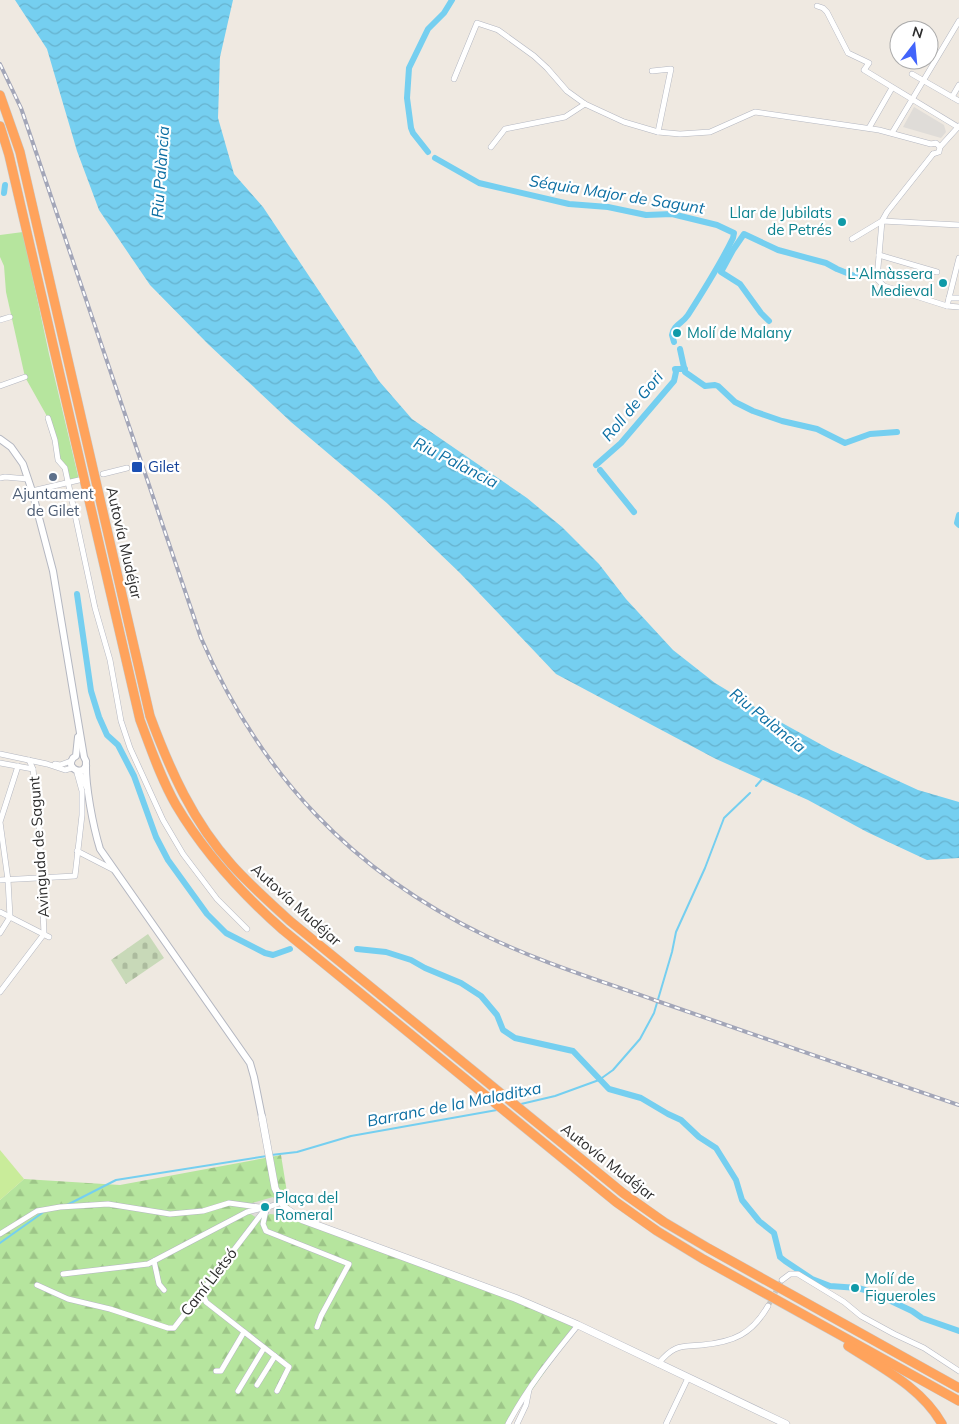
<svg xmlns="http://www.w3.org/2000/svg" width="959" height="1424" font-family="Mulish,sans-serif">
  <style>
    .green { fill: #b6e59e }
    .forest { fill: url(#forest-firs) }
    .cemetery { fill: url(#cemetery-stones) }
    .pitch { fill: #c9ec9a }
    .plaza { fill: #dfdcd8 }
    .water { fill: url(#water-waves) }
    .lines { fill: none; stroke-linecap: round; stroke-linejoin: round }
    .stream { stroke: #75cff0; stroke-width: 2 }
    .canal { stroke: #75cff0; stroke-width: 6 }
    .minor-tunnel { stroke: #c8c4bd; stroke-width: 5; stroke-dasharray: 5 2.5; stroke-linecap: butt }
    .minor-casing { stroke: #b4b7c1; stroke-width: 6 }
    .tertiary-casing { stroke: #b4b7c1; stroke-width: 8 }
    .secondary-casing { stroke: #b4b7c1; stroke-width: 8 }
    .motorway-casing { stroke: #c9c9c9; stroke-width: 10 }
    .minor { stroke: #fff; stroke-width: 5 }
    .tertiary { stroke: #fff; stroke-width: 6 }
    .secondary { stroke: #fff; stroke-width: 7 }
    .motorway { stroke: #ffa35c; stroke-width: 9 }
    .rail-casing { stroke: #a3a6b8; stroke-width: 4 }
    .rail { stroke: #fff; stroke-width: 2; stroke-dasharray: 5.5; stroke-linecap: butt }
    .culture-dot { fill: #0f9aa8; stroke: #fff; stroke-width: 2 }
    .transit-dot { fill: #1a4fb4; stroke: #fff; stroke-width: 2 }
    .service-dot { fill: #5c6f8a; stroke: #fff; stroke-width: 2 }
    .labels { text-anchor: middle; stroke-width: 4.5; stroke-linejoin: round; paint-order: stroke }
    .culture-label { font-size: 15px; fill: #0d838f; stroke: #fff; text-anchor: start }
    .transit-label { font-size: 15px; fill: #164399; stroke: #fff; text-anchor: start }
    .service-label { font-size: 15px; fill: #4e5e75; stroke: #fff }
    .street-label { font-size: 15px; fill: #2e2e2e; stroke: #fff }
    .water-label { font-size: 16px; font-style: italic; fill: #0d6fa3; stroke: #fff }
  </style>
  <defs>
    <pattern id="forest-firs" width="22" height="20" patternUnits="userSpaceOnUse" patternTransform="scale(1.25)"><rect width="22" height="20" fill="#b6e59e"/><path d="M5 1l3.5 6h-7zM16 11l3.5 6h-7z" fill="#9dc588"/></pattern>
    <pattern id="cemetery-stones" width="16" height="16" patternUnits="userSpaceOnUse" patternTransform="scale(1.25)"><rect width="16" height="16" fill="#c8d9b8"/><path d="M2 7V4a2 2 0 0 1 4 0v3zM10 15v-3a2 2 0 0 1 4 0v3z" fill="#acbb9e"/></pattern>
    <pattern id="water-waves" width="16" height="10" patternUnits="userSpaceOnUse" patternTransform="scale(1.25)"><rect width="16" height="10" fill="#75cff0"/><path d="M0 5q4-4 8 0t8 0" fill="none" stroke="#66b2ce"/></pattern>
  </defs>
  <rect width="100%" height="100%" fill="#efe9e1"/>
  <polygon class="green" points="23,232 49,354 79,480 68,482 65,468 58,460 48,418 25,377 6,292 4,266 0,257 0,235"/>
  <polygon class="forest" points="281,1155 290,1211 336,1232 578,1325 508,1424 0,1424 0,1200 24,1179 120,1185"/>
  <polygon class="cemetery" points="148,934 164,958 126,984 111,960"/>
  <polygon class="pitch" points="0,1150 24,1179 0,1200"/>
  <g class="plaza">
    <polygon points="914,107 944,125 946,132 941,138 903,127"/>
    <polygon points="273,1197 282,1208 293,1220 278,1215 270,1214 258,1219 248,1212 248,1209 252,1203"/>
  </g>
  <polygon class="water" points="15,0 233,0 220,57 218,118 234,174 263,207 379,381 412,419 527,498 562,527 599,564 626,599 673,650 715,683 775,719 831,750 918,790 959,802 959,858 927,860 867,832 808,800 716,759 556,674 460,573 388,504 291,422 208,344 150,285 99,210 77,151 47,49"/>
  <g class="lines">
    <g class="stream">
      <polyline points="756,786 763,778"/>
      <polyline points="521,1104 555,1096 599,1080 613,1070 640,1039 654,1013 672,952 676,932 705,868 724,818 750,793"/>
      <polyline points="271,1155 297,1152 351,1136 497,1110"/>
      <polyline points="67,1205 116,1180 267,1156"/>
      <polyline points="0,1243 45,1211"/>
    </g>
    <g class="canal">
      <polyline points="428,152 413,133 411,128 407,98 409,68 428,29 444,13 452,0"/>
      <path d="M435,158L479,183L569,204L608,207L646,215L672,214L717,225L734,233L733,238C720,265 704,290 688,315C682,324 674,324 672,335L674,342"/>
      <polyline points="4,193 5,185"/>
      <polyline points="769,321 761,313 740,284 721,272 733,250 744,234 778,250 826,263 837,269 857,277"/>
      <polyline points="680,349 685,372 705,386 715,385 718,386 735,402 753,411 782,421 817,429 845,443 870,434 897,432"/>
      <polyline points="596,465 621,443 674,381 676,372 675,369 685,369"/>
      <polyline points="600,470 634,512"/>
      <polyline points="959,515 957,523 959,525"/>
      <polyline points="77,594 91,691 99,717 107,735 118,745 134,776 156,837 168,860 207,914 226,933 265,953 273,955 290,949"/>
      <polyline points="357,949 386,952 411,960 425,968 461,983 481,996 497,1015 503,1030 515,1038 573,1051 609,1089 641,1098 668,1114 681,1120 699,1137 716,1148 736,1180 742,1200 759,1221 774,1233 780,1257 785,1261 812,1279 830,1286 858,1288 872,1292 912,1311 922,1318 959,1331"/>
    </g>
    <polyline class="minor-tunnel" points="768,1306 782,1280"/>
    <g class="minor-casing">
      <g id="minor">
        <polyline points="817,6 823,8 827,12 848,53 869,63 864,70 958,127"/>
        <polyline points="652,71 671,69 658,132"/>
        <polyline points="912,74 959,101"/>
        <polyline points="454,79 477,23 498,30 534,56 547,68 567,91 585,104 624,122 658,132 680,134 710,132 755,112 879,130 931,144 936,143 940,147"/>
        <polyline points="952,97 959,85"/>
        <polyline points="869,128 892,88"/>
        <polyline points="892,133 959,21"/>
        <polyline points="491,147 505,129 565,117 585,104"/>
        <polyline points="933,154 887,212 882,221 877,279 884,286 947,306 959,307"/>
        <polyline points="933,154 939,152 940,147 959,126"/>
        <polyline points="852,239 882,221 959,225"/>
        <polyline points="879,255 937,272"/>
        <polyline points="949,298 959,298"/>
        <polyline points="947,306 959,258"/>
        <polyline points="0,320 10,317"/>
        <polyline points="0,386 25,377"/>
        <polyline points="48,418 55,440 58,460 65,468 95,608 110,660 121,721 130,748 163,820 183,854 217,899 247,929"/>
        <polyline points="103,474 127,468"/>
        <polyline points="0,478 5,477 28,479"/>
        <polyline points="32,491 79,480"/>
        <polyline points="0,754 47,764 65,770 72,768"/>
        <polyline points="0,763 33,769"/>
        <polyline points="55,764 60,765 71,761"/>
        <polyline points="77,851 114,870"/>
        <polyline points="0,880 75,876 82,815 82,791 77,773"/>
        <polyline points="0,912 49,937"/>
        <polyline points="0,933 10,917 8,880 0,822 18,766"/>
        <polyline points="0,992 44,934 39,821 33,769 29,760"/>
        <polyline points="266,1210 263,1224 266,1231 349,1264 321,1316 317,1327"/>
        <polyline points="0,1234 37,1211 60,1207 108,1204 170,1214 203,1211 229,1203 266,1208"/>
        <polyline points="154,1261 159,1284 164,1290"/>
        <polyline points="63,1274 148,1264 247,1212 263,1208"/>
        <polyline points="782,1280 790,1274 798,1274 844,1302 861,1316 894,1334 924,1348 959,1371"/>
        <polyline points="37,1285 68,1299 110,1309 168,1328 174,1328 266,1208 282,1202"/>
        <polyline points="202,1292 206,1302 289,1367 277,1391"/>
        <path d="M658,1364C663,1358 668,1352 675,1349C683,1345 694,1346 702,1345C734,1342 752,1334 768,1306"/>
        <polyline points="216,1371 221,1371 244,1332"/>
        <polyline points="257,1385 275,1356"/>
        <polyline points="238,1391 264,1348"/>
        <path d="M508,1424C527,1388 552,1357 578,1325"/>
        <polyline points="517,1424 526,1405 529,1390"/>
        <polyline points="666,1424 688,1378"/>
      </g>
    </g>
    <g class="tertiary-casing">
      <g id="tertiary">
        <path d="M0,439L11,447L23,464L32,491L53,571L84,757L86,761C85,785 93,826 100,849L250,1063L254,1077L262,1117"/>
        <path d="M78,737L76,756L73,758C69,764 71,768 78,771L83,770L86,766"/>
        <polyline points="78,771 87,787"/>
      </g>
    </g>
    <g class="secondary-casing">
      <polyline id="secondary" points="262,1117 275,1188 285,1208 303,1220 515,1298 578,1325 786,1424"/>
    </g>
    <g class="motorway-casing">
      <g id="motorway">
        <path d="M0,95L20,152L150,716C170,770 193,822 232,865C250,885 270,903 290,921L623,1193L664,1222L708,1248L959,1388"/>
        <path d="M0,126L9,155L140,720C151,749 161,779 176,805C205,854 241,893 283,930L616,1202L657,1231L703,1259L959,1401"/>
        <path d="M848,1346C882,1368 922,1388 942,1424"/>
      </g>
    </g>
    <use href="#minor" class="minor"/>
    <use href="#tertiary" class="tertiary"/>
    <use href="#secondary" class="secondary"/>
    <use href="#motorway" class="motorway"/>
    <g class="rail-casing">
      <path id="rail" d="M0,64L21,108L201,638C260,774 352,872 486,936C542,963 602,981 660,1002C760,1037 859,1071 959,1105"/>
    </g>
    <use href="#rail" class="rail"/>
  </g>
  <g class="culture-dot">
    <circle cx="842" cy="222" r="5"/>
    <circle cx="943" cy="283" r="5"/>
    <circle cx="677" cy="333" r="5"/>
    <circle cx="265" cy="1207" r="5"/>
    <circle cx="855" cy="1288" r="5"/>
  </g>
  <rect class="transit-dot" x="131" y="461" width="12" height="12" rx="2.5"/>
  <circle class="service-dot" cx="53" cy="477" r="5"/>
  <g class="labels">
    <g class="culture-label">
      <text x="832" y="218" text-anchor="end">Llar de Jubilats<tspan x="832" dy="17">de Petrés</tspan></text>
      <text x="933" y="279" text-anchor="end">L'Almàssera<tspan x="933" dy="17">Medieval</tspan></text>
      <text x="687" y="338">Molí de Malany</text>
      <text x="275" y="1203">Plaça del<tspan x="275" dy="17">Romeral</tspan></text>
      <text x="865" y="1284">Molí de<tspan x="865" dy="17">Figueroles</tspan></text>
    </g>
    <g class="transit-label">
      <text x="148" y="472">Gilet</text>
    </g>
    <g class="service-label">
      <text x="53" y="499">Ajuntament<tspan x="53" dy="17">de Gilet</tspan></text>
    </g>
    <g class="street-label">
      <text transform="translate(124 543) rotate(77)" y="5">Autovía Mudéjar</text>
      <text transform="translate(39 847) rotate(-94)" y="5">Avinguda de Sagunt</text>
      <text transform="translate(296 905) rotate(42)" y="5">Autovía Mudéjar</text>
      <text transform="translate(608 1162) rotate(38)" y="5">Autovía Mudéjar</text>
      <text transform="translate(209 1282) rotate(-52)" y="5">Camí Lletsó</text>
    </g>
    <g class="water-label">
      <text transform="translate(160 172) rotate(-86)" y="6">Riu Palància</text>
      <text transform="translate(617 194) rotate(9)" y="6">Séquia Major de Sagunt</text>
      <text transform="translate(632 406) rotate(-50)" y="6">Roll de Gori</text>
      <text transform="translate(456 462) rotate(27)" y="6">Riu Palància</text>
      <text transform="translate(768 720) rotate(39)" y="6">Riu Palància</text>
      <text transform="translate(454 1104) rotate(-11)" y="6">Barranc de la Maladitxa</text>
    </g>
  </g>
  <g transform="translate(914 45) rotate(16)"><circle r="24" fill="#ffffff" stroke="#ababab"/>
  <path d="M0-4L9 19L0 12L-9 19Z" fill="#4264fb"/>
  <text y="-8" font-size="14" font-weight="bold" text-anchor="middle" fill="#2e2e2e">N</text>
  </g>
</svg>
